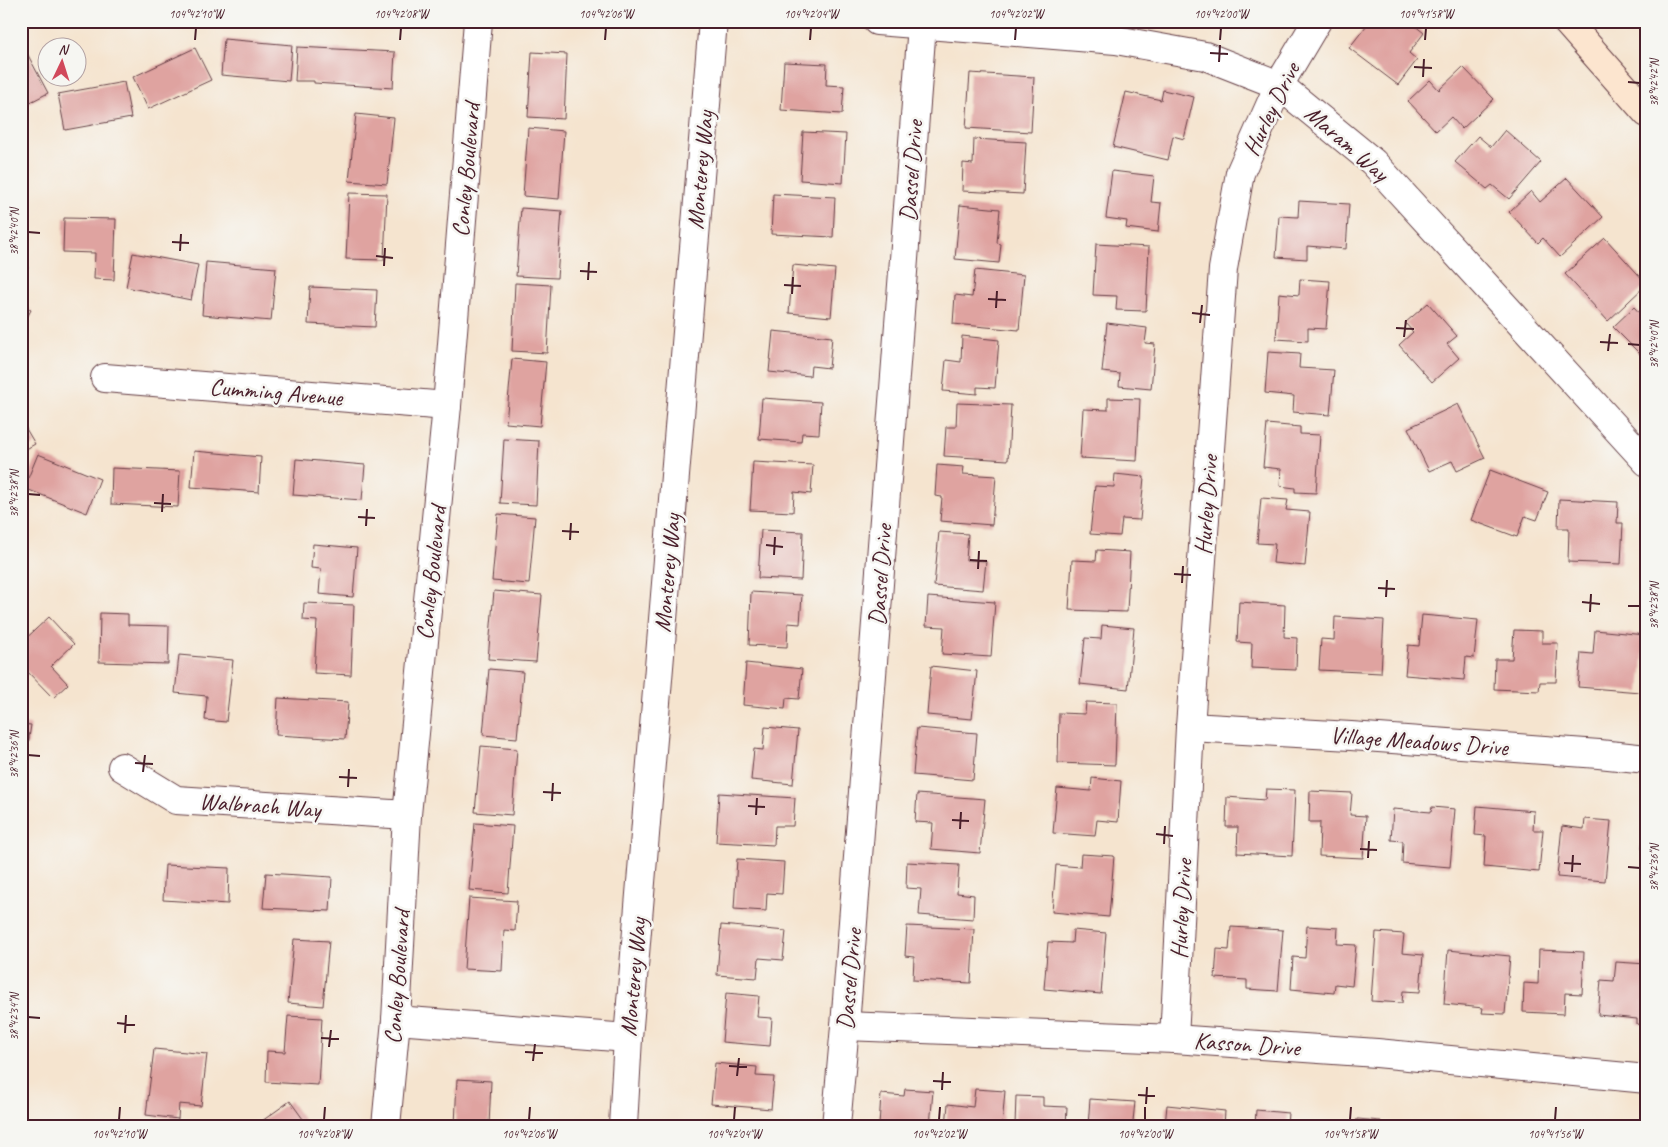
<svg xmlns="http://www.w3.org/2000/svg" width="1668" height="1147" font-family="Caveat,sans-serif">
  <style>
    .building { fill: #dfa3a0 }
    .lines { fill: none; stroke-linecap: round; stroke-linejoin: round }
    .street-casing { stroke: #643d44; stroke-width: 30 }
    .secondary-casing { stroke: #643d44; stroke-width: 30 }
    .street { stroke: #fff; stroke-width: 28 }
    .secondary { stroke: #fce5cf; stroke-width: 28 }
    .ticks { fill: none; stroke: #4a1f2b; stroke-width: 2 }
    .labels { text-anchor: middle; stroke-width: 5; stroke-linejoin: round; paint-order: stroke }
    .street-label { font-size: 24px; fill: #4a1f2b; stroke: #f6f6f2 }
    .neatline { fill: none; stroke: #4a1f2b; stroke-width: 2 }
    .ticks-label { font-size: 12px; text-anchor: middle; fill: #4a1f2b }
  </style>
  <rect width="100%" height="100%" fill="#f6f6f2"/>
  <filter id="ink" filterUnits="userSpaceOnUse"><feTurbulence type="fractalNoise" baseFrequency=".02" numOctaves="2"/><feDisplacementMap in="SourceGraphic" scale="10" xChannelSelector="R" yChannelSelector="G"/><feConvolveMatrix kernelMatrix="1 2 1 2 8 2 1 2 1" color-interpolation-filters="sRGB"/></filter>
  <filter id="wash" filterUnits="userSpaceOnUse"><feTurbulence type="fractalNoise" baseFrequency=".0096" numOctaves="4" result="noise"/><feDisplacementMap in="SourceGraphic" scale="20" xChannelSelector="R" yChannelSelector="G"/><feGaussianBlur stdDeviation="1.12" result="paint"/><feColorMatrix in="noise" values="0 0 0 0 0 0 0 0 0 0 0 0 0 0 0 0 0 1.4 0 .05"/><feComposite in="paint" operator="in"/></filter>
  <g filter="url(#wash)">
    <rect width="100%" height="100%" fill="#f5e4cf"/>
    <g id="blocks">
      <g class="building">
        <polygon points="1370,21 1409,21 1424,33 1409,53 1417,60 1398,85 1349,48"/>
        <polygon points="224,39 292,45 289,81 221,75"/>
        <polygon points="21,42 48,93 21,107"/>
        <polygon points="297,47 395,52 393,88 314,83 314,81 295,81"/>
        <polygon points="195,48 211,80 148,109 133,77"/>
        <polygon points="532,52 567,54 564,119 528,117"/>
        <polygon points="784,62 827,64 826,85 844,86 842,114 781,110"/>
        <polygon points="1463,67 1494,99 1462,129 1451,117 1436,131 1408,101 1430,80 1439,90"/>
        <polygon points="970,73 1034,77 1031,132 966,128"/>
        <polygon points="124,82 131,118 65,130 58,94"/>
        <polygon points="1163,90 1194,97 1184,139 1173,136 1168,160 1113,147 1126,92 1161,100"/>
        <polygon points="356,114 394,118 387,184 349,181"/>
        <polygon points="528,128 564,131 559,199 523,196"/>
        <polygon points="1505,130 1541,162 1509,199 1492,185 1487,189 1455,162 1478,136 1491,147"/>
        <polygon points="803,132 846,134 843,183 800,180"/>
        <polygon points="974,139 1026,142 1023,194 962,191 963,163 973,164"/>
        <polygon points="1112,171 1154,176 1151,202 1161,203 1158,232 1126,228 1127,221 1106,218"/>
        <polygon points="1567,178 1603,217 1560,257 1543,238 1538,243 1509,212 1531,191 1540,202"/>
        <polygon points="349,193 387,194 384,260 346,259"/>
        <polygon points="773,194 835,197 833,237 771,234"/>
        <polygon points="1299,201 1349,204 1346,249 1307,246 1307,259 1276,257 1279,216 1298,217"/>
        <polygon points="960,205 1000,209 997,243 1001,244 999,263 955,259"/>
        <polygon points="521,208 562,211 557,278 516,276"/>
        <polygon points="64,218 116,219 114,280 94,279 95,253 63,252"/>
        <polygon points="1605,238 1647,284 1608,321 1565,274"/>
        <polygon points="1096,244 1149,247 1146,311 1116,310 1117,296 1093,295"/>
        <polygon points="133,253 198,265 191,300 126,287"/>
        <polygon points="206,262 276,268 271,321 202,315"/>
        <polygon points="21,264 28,267 21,280"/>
        <polygon points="793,265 835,269 831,317 789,313"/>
        <polygon points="975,270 1024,275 1019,330 953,324 955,295 972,297"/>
        <polygon points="1300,279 1330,281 1326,329 1308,328 1308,341 1276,339 1279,293 1299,295"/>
        <polygon points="515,283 551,285 547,353 512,351"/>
        <polygon points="310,287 377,290 375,327 308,324"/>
        <polygon points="1428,303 1457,336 1447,344 1459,358 1432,382 1399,345 1413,332 1405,323"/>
        <polygon points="21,305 31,310 23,325 21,325"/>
        <polygon points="1634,307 1644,318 1647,315 1647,361 1613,327"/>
        <polygon points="1107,323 1147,328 1145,343 1155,344 1151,389 1119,386 1120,374 1102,372"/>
        <polygon points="773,331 832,337 829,368 811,366 810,376 769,372"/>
        <polygon points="962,336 999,340 995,388 977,387 977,394 943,391 946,360 961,362"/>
        <polygon points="1268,352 1300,354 1299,368 1334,370 1330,415 1293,412 1294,396 1265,393"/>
        <polygon points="512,359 546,362 540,426 506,423"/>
        <polygon points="762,398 821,402 819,434 802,433 801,442 759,439"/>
        <polygon points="1108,398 1140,399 1137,461 1080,458 1083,409 1108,410"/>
        <polygon points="957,403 1011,405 1008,460 944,456 946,427 956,427"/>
        <polygon points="1458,404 1485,458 1457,471 1452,461 1429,471 1408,428"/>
        <polygon points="1267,424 1300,427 1300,434 1320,435 1316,493 1295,492 1295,488 1280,486 1281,469 1263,467"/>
        <polygon points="25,427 35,444 21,452 21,430"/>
        <polygon points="504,439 539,441 536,505 500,503"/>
        <polygon points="194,451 261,457 259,492 191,487"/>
        <polygon points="38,454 100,479 87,513 24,488"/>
        <polygon points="296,459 365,465 362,500 293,495"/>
        <polygon points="753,462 813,465 811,494 794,492 793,512 750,510"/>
        <polygon points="937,465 964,467 963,474 996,476 992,525 940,521 942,497 935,496"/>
        <polygon points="112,468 180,471 178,507 111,504"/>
        <polygon points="1490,470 1548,492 1537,520 1525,516 1517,537 1471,520"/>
        <polygon points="1115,474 1144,477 1140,520 1122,519 1120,536 1090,534 1095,486 1114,487"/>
        <polygon points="1261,498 1288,500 1286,510 1310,512 1305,566 1273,563 1275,544 1257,543"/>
        <polygon points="1559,499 1618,502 1617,523 1623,523 1621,564 1568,562 1569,528 1558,528"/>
        <polygon points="498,514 535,517 529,584 492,581"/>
        <polygon points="761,530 803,532 801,580 758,578"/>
        <polygon points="939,532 968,534 966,560 986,561 983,590 934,586"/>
        <polygon points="313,544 357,548 353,597 319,594 321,569 311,568"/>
        <polygon points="1097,550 1130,552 1127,612 1069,610 1072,560 1096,561"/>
        <polygon points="494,591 542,595 536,662 488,659"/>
        <polygon points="751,592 802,595 800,624 788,623 787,647 749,645"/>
        <polygon points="928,597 995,602 991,657 942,654 944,627 926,626"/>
        <polygon points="1239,602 1285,605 1284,637 1297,638 1296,670 1251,668 1252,643 1237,642"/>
        <polygon points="304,603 354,605 351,675 314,673 317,621 303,620"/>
        <polygon points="100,613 128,614 128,625 169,626 168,664 99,662"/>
        <polygon points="1422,615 1478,620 1474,658 1466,657 1464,680 1405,675 1408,645 1419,646"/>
        <polygon points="49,617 74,644 51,666 68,684 53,698 21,665 21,643"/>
        <polygon points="1335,617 1384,620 1381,673 1319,670 1321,639 1334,640"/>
        <polygon points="1102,625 1134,628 1128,689 1080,684 1085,638 1101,639"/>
        <polygon points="1514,630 1542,631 1542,643 1558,643 1556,682 1540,682 1539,691 1494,689 1495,659 1512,659"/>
        <polygon points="1595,630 1645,635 1640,692 1578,687 1581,653 1593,654"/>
        <polygon points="179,655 233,660 226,722 205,720 207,696 175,693"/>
        <polygon points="746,663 802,669 799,699 786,698 785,709 743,705"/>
        <polygon points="931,666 977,671 972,719 927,715"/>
        <polygon points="489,669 523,672 517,738 483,735"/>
        <polygon points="278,698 348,702 345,739 276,735"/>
        <polygon points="1086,702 1117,703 1115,765 1058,763 1059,713 1085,714"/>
        <polygon points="21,724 31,725 28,745 21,744"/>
        <polygon points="765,727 798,730 793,784 751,780 754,749 763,750"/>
        <polygon points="917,728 977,733 973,780 913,775"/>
        <polygon points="481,746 517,749 512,815 475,812"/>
        <polygon points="1092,778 1121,781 1118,822 1097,820 1095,836 1053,833 1057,788 1091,791"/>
        <polygon points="1266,789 1295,790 1292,856 1237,853 1238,827 1226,827 1227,797 1265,800"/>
        <polygon points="1310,791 1352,793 1350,815 1366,816 1363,858 1319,856 1320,822 1309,822"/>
        <polygon points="719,793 795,798 793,826 775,826 774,845 716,842"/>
        <polygon points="917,794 985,799 980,853 931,849 933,823 915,822"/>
        <polygon points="1477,806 1534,811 1533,830 1543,830 1539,872 1484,867 1486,836 1475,835"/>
        <polygon points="1432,807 1455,809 1450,867 1402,863 1403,841 1391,840 1393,809 1431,812"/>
        <polygon points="1585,819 1611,821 1605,881 1557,877 1562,826 1584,829"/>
        <polygon points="1644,819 1647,819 1647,849 1642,849"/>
        <polygon points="475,823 513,826 508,893 469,890"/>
        <polygon points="1081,854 1114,856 1109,917 1052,912 1056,865 1080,867"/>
        <polygon points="737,859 784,862 782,894 767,893 766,911 734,909"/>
        <polygon points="907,862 959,865 957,893 974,895 973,919 919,915 921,889 906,888"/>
        <polygon points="165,865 229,868 228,904 163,900"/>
        <polygon points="266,873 332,877 330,911 263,908"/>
        <polygon points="469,898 517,901 515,931 504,930 502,971 464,969"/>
        <polygon points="721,925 786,931 783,960 759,958 757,978 717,975"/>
        <polygon points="907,926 974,929 971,983 913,980 914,957 905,956"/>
        <polygon points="1307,926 1338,928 1337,944 1356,945 1352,986 1335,984 1334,993 1291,989 1293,957 1305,958"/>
        <polygon points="1231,927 1283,930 1278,991 1247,989 1247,980 1215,978 1217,949 1229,950"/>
        <polygon points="1073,930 1106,933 1101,994 1044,989 1048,942 1072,943"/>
        <polygon points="1376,932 1404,934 1402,953 1423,955 1420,992 1403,991 1402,1003 1371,1001"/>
        <polygon points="294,939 329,941 323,1006 288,1003"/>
        <polygon points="1448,950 1510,956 1505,1014 1482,1013 1483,1008 1444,1004"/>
        <polygon points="1539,950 1584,952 1582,994 1565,993 1564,1014 1523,1012 1524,983 1538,984"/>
        <polygon points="1616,962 1647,964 1647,1025 1637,1024 1637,1019 1598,1015 1601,980 1614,981"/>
        <polygon points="726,993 759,996 757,1017 772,1018 770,1046 722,1042"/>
        <polygon points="288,1016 322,1018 318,1085 266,1082 267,1051 285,1052"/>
        <polygon points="154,1049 207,1054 201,1106 179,1104 178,1119 146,1115"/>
        <polygon points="715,1063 757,1067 756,1076 774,1077 771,1109 711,1104"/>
        <polygon points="457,1079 491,1081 489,1126 455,1126"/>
        <polygon points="905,1089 933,1091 930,1126 879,1126 881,1094 904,1096"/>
        <polygon points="975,1089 1005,1091 1002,1126 946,1126 948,1104 973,1107"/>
        <polygon points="1016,1096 1043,1097 1043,1106 1067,1107 1066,1126 1015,1126"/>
        <polygon points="1090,1099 1135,1102 1133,1121 1141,1122 1140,1126 1088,1126"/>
        <polygon points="290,1101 308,1126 255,1126"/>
        <polygon points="1167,1105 1225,1111 1224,1126 1165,1126"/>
        <polygon points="1256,1110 1288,1113 1287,1126 1255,1126"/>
        <polygon points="1357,1119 1381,1121 1380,1126 1356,1126"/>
      </g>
    </g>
  </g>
  <g filter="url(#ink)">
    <use href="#blocks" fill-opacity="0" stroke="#643d44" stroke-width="1"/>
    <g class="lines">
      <g class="street-casing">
        <g id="street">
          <polyline points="877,21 1116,40 1205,56 1279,85 1373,162 1647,462"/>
          <polyline points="105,378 447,406"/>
          <polyline points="1190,727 1351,736 1599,754 1647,759"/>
          <polyline points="122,767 176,800 407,815"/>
          <polyline points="396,1020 628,1038"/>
          <polyline points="845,1026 1174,1039 1377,1053 1647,1079"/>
          <polyline points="1174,1039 1190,727 1223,269 1240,173 1279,85 1317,21"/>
          <polyline points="386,1126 396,1020 407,815 447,406 478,21"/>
          <polyline points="623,1126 628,1038 713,21"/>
          <polyline points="836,1126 845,1026 922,25"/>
        </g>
      </g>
      <g class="secondary-casing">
        <polyline id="secondary" points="1566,21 1647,113"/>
      </g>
      <use href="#street" class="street"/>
      <use href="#secondary" class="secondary"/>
    </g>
  </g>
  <path class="ticks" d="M195,40L196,28M400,40L401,28M605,40L606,28M810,40L811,28M1015,40L1016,28M1220,40L1221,28M1425,40L1426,28M1210,53L1228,54M1219,62L1220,45M1414,67L1432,68M1423,77L1424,59M1628,82L1640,83M28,232L40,233M172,242L189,243M180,251L181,234M376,256L393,258M384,266L385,248M580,271L597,272M588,280L589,262M784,285L801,286M792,294L793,277M988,299L1006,300M996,308L997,291M1192,313L1210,315M1200,323L1202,305M1396,328L1414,329M1404,337L1406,320M1600,342L1618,343M1628,344L1640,345M1608,351L1610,334M28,494L40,495M154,503L171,504M162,512L163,494M358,517L375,518M366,526L367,509M562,531L579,532M570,540L571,523M766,545L783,547M774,555L775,537M970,560L987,561M978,569L979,551M1174,574L1191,575M1182,583L1183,566M1378,588L1395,589M1386,597L1387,580M1582,602L1600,604M1628,606H1640M1590,612L1591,594M28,755L40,756M135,763L153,764M143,772L145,755M339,777L357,778M348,787L349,769M543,792L561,793M552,801L553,783M748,806L765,807M756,815L757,798M952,820L969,821M960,829L961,812M1156,834L1173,836M1164,844L1165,826M1360,849L1377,850M1368,858L1369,841M1564,863L1581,864M1628,867L1640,868M1572,872L1573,855M28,1017L40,1018M117,1023L135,1025M125,1033L126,1015M321,1038L339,1039M329,1047L331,1030M525,1052L543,1053M533,1061L535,1044M729,1066L747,1067M737,1076L739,1058M933,1081L951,1082M942,1090L943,1072M1138,1095L1155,1096M1146,1104L1147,1087M119,1120L120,1107M324,1120L325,1107M529,1120L530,1107M734,1120L735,1107M939,1120L940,1107M1145,1120V1107M1350,1120L1351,1107M1555,1120L1556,1107"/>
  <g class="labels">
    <g class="street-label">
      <text transform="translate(1271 109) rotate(-64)" y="8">Hurley Drive</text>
      <text transform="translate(1347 143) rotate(41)" y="8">Maram Way</text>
      <text transform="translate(466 170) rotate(-85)" y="8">Conley Boulevard</text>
      <text transform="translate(700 170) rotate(-85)" y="8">Monterey Way</text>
      <text transform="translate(911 171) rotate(-86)" y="8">Dassel Drive</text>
      <text transform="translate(276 392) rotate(5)" y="8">Cumming Avenue</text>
      <text transform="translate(1206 505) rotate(-86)" y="8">Hurley Drive</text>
      <text transform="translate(431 573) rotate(-84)" y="8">Conley Boulevard</text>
      <text transform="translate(667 573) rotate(-85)" y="8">Monterey Way</text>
      <text transform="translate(880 575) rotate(-86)" y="8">Dassel Drive</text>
      <text transform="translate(1419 741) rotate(4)" y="8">Village Meadows Drive</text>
      <text transform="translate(260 805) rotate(4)" y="8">Walbrach Way</text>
      <text transform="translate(1181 909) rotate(-87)" y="8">Hurley Drive</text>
      <text transform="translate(397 977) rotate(-86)" y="8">Conley Boulevard</text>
      <text transform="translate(633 977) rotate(-85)" y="8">Monterey Way</text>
      <text transform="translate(849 979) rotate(-85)" y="8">Dassel Drive</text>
      <text transform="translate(1247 1044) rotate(4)" y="8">Kasson Drive</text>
    </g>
  </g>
  <rect width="1668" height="1147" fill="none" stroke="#f6f6f2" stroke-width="55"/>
  <g transform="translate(62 62) rotate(4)"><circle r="24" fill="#f6f6f2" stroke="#b1a0a2"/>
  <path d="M0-4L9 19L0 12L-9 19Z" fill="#d1495b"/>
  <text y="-8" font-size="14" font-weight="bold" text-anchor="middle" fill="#4a1f2b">N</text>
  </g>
  <rect x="28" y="28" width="1612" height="1092" class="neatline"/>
  <g class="ticks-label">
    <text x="196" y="18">104°42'10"W</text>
    <text x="401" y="18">104°42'08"W</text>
    <text x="606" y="18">104°42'06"W</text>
    <text x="811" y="18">104°42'04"W</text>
    <text x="1016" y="18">104°42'02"W</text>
    <text x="1221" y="18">104°42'00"W</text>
    <text x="1426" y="18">104°41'58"W</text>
    <text transform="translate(1654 83) rotate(-90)" y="4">38°42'42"N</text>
    <text transform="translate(14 232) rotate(-90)" y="4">38°42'40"N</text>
    <text transform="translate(1654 345) rotate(-90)" y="4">38°42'40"N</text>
    <text transform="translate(14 494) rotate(-90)" y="4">38°42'38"N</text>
    <text transform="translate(1654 606) rotate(-90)" y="4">38°42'38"N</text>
    <text transform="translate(14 755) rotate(-90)" y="4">38°42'36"N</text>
    <text transform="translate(1654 868) rotate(-90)" y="4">38°42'36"N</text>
    <text transform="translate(14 1017) rotate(-90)" y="4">38°42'34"N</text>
    <text x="119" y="1138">104°42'10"W</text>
    <text x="324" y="1138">104°42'08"W</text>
    <text x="529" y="1138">104°42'06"W</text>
    <text x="734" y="1138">104°42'04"W</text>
    <text x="939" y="1138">104°42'02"W</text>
    <text x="1145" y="1138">104°42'00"W</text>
    <text x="1350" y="1138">104°41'58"W</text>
    <text x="1555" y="1138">104°41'56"W</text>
  </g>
</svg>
